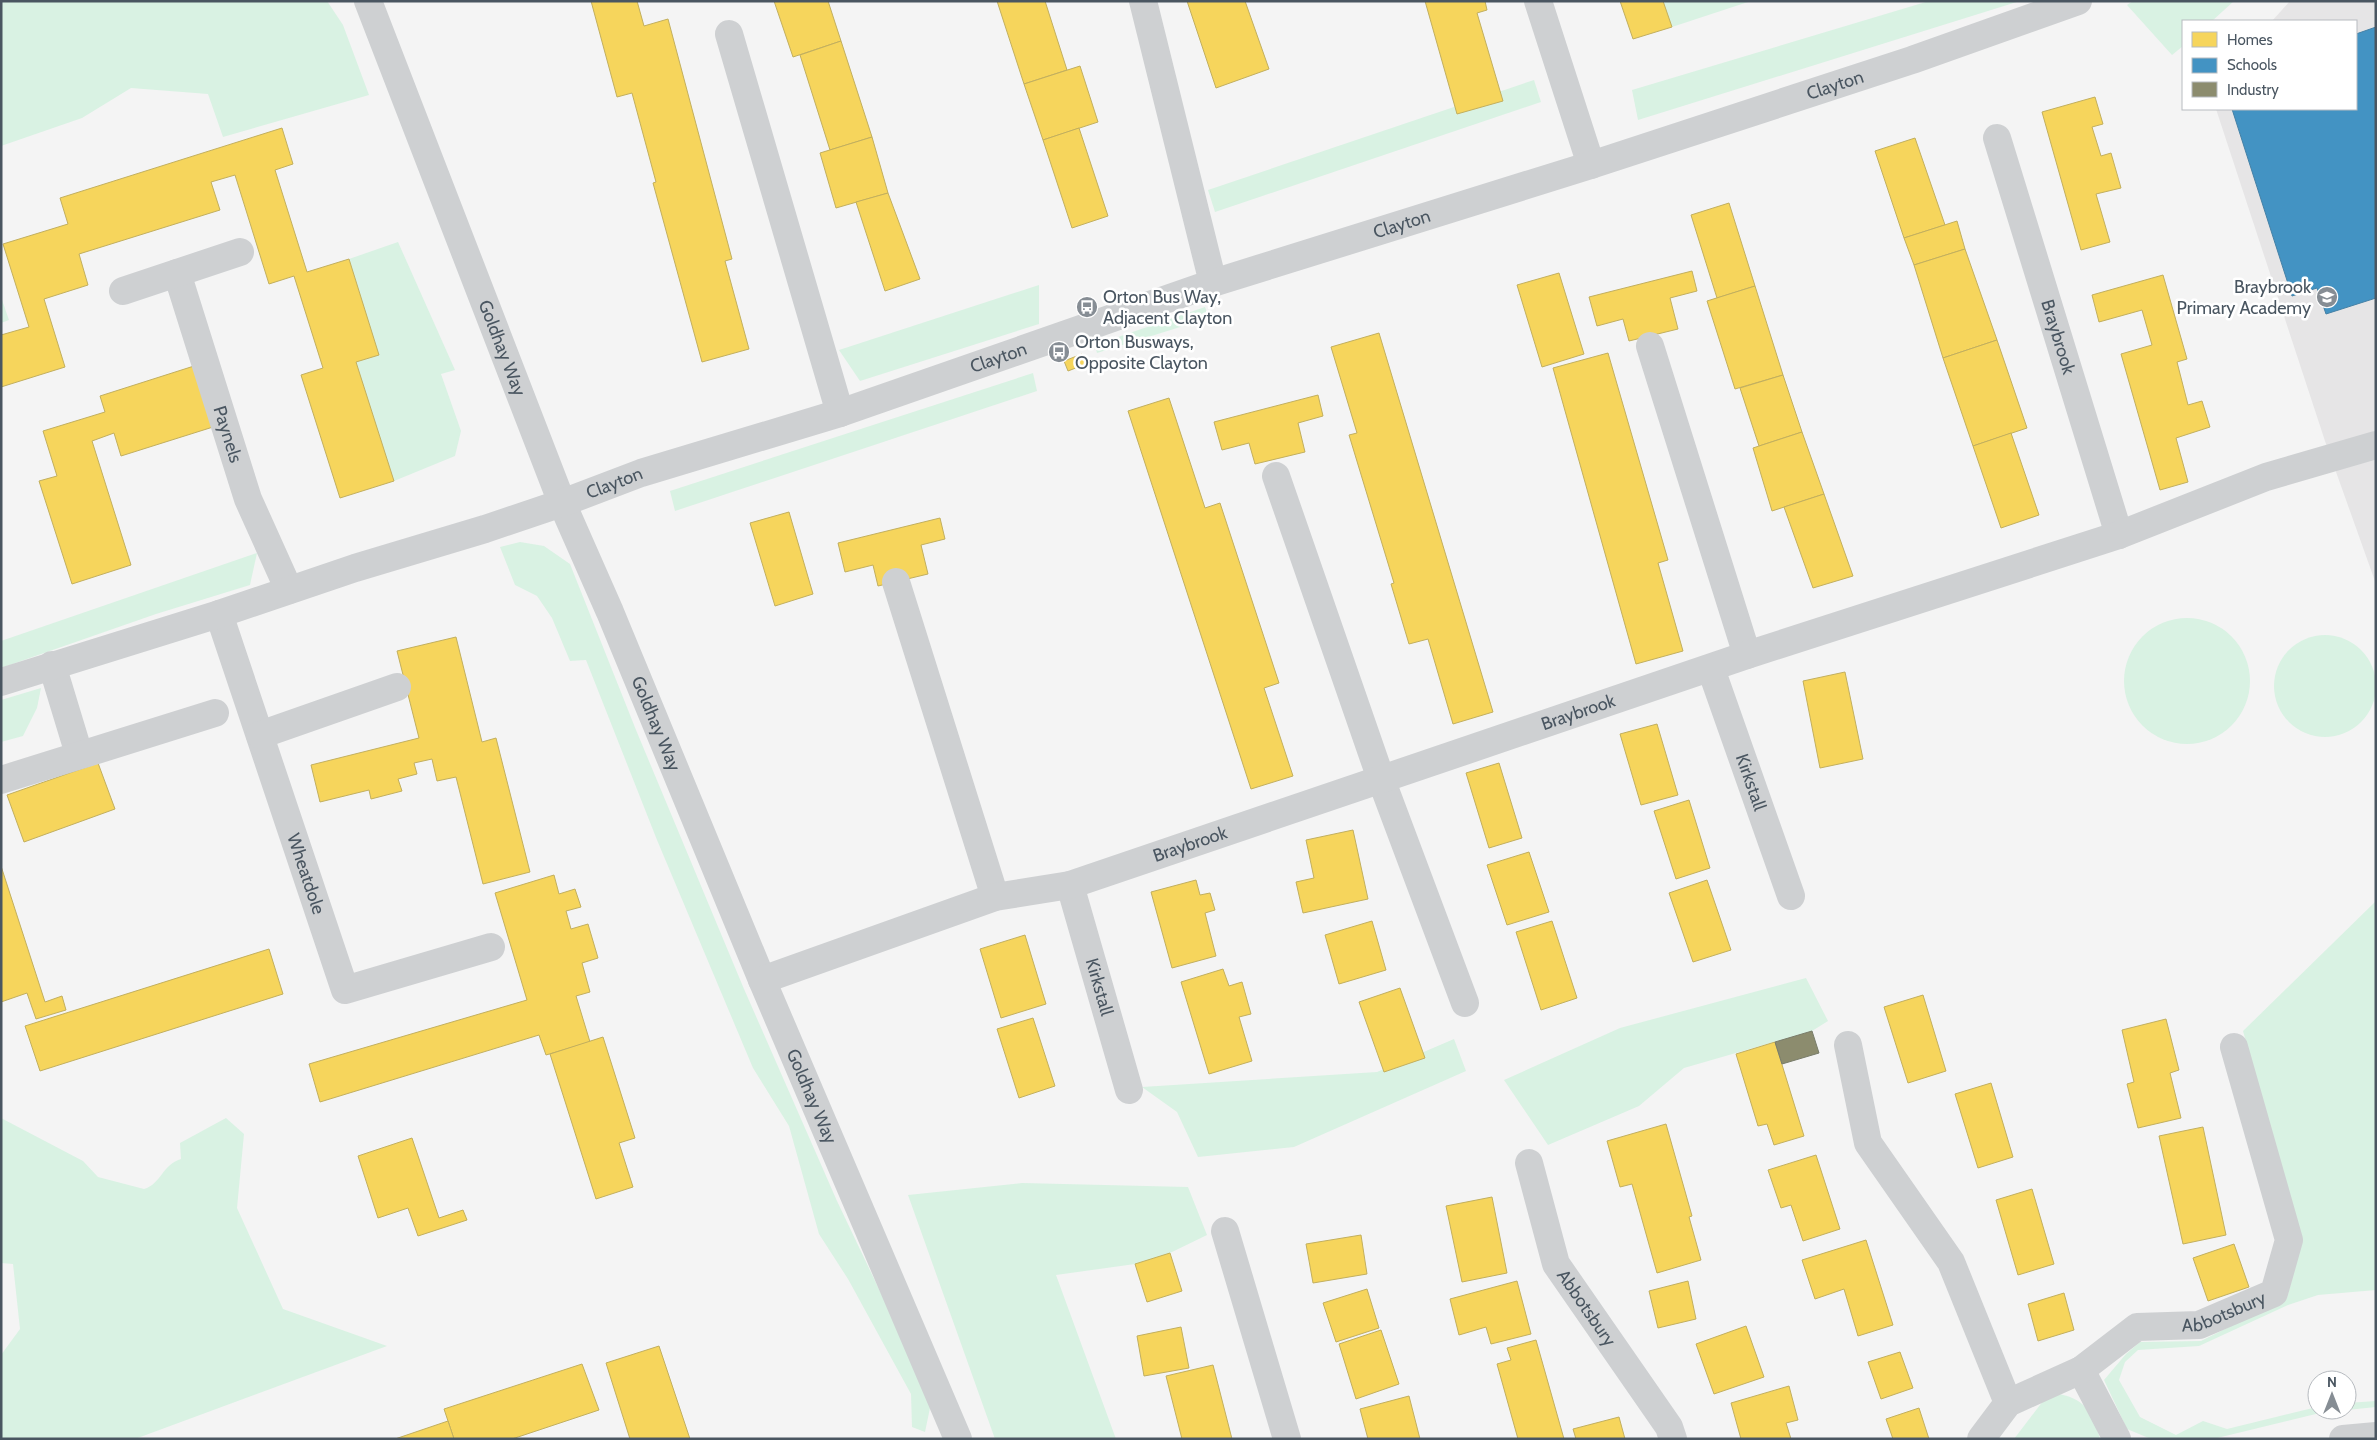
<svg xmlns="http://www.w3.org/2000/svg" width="2377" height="1440" font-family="Cabin,sans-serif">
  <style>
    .education { fill: #e6e5e6 }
    .green { fill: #d9f2e3 }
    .homes { fill: #f6d55c; stroke: #c2af5e }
    .schools { fill: #4393c3; stroke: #4581a6 }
    .industry { fill: #8c8c6e; stroke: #787c6a }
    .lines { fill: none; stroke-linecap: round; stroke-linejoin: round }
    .minor { stroke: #ced0d2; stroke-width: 28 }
    .labels { text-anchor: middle; stroke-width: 5; stroke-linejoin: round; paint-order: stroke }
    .street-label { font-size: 18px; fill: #4a5661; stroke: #fff }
    .poi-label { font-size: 18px; fill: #4a5661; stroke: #fff; text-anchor: start }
  </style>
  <rect width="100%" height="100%" fill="#f4f4f4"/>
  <polygon class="education" points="2290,1 2376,1 2376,584 2325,441 2216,109 2356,109 2356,21 2272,21"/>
  <g class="green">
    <polygon points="1,1 327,1 343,25 369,95 223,137 208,94 131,88 82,118 1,146"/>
    <polygon points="1663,1 1748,1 1748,2 1672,27"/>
    <polygon points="1929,1 2020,1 1638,120 1632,90"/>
    <polygon points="2133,1 2234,1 2212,21 2183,21 2183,46 2172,55 2127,5"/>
    <polygon points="1534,80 1541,102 1215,212 1208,190"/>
    <polygon points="398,242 455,370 441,374 461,431 455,456 394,481 356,362 379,355 349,259"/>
    <polygon points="1039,285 1039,324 860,381 839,350"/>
    <polygon points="1,297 9,320 1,323"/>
    <polygon points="1205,307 1209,318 1097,353 1095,345"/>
    <polygon points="1033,373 1037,391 675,511 670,491"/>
    <polygon points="520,542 544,546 570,564 636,730 744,989 837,1201 927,1390 930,1408 925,1432 912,1427 911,1394 848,1279 819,1234 789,1126 753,1068 657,840 586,660 570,661 552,618 537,596 515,585 500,547"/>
    <polygon points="257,553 250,585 156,614 1,668 1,641"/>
    <circle cx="2187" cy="681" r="63"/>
    <circle cx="2325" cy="686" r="51"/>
    <polygon points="41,688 37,708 23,736 1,742 1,700"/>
    <polygon points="2376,901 2376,1290 2318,1295 2288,1305 2199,1346 2138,1350 2125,1362 2119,1380 2140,1417 2176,1435 2203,1421 2227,1429 2317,1407 2317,1410 2345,1410 2324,1412 2213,1439 2151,1439 2127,1429 2104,1380 2126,1354 2140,1342 2201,1341 2287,1298 2302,1240 2243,1031"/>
    <polygon points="1806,978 1828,1021 1812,1031 1684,1068 1639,1106 1548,1145 1504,1080 1620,1028"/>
    <polygon points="1454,1039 1466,1071 1294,1147 1198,1157 1177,1112 1142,1087 1377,1072"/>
    <path d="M1,1118L83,1161L98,1177L144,1189C161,1184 162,1165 181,1159L180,1143L226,1118L244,1134L237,1208L283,1309L387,1346L135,1439H1V1355L20,1329L13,1264L1,1263Z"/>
    <polygon points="1022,1183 1188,1187 1207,1235 1170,1253 1135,1264 1056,1275 1116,1439 995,1439 908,1195"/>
    <path d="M2054,1393C2084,1398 2092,1410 2100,1439H2014L2046,1397Z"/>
    <polygon points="2376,1401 2376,1407 2347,1410 2347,1403"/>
  </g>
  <g class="homes">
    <polygon points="591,1 637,1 644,26 668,19 732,259 725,261 749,349 702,362 653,183 656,182 632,93 617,97"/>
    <polygon points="774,1 828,1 841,41 793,57"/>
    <polygon points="997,1 1045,1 1067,70 1024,84"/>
    <polygon points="1187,1 1245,1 1269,69 1216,88"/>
    <polygon points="1425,1 1485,1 1487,10 1477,13 1503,101 1457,114"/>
    <polygon points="1620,1 1663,1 1672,27 1633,39"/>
    <polygon points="841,41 872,137 830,150 800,55"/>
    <polygon points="1080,66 1098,122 1043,140 1024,84"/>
    <polygon points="2095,97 2103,124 2092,127 2101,156 2111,153 2121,188 2096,194 2110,242 2081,250 2042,112"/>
    <polygon points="282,128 293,164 275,170 307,272 349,259 379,355 356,362 394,481 340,498 301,375 323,368 294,276 269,284 235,175 211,182 220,210 79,254 88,285 44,299 65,367 1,387 1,335 29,327 3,244 68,224 60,198"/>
    <polygon points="1079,128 1108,216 1072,228 1043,140"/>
    <polygon points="872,137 888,193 836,208 820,153"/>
    <polygon points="1915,138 1945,225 1904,238 1875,151"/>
    <polygon points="888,193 920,279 885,291 856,202"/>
    <polygon points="1729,203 1755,286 1717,298 1691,215"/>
    <polygon points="1957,221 1965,249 1914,265 1904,238"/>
    <polygon points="1965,249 1997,340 1943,358 1914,265"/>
    <polygon points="1692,271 1697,291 1670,298 1678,329 1629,341 1623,319 1597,326 1589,297"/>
    <polygon points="1559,273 1584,354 1542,367 1517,285"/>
    <polygon points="2163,275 2187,359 2177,362 2188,405 2202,401 2210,427 2176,438 2188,482 2160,490 2121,354 2152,345 2142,310 2099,322 2092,295"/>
    <polygon points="1755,286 1783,375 1735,389 1707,301"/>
    <polygon points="1379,333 1493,712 1453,724 1428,639 1409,644 1391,584 1394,583 1349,435 1357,433 1331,347"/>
    <polygon points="1997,340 2027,428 1973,446 1943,358"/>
    <polygon points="1608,353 1668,560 1658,563 1683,651 1636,664 1553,368"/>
    <polygon points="1082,354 1086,364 1068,371 1064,361"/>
    <polygon points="194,366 213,427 121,456 114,433 92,441 131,565 72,584 39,481 57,476 43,431 105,412 100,396"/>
    <polygon points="1783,375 1802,432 1759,446 1740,388"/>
    <polygon points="1318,395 1323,416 1298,423 1305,452 1255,464 1249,443 1222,450 1214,422"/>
    <polygon points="1169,398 1205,508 1220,503 1279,683 1264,688 1293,776 1251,789 1128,411"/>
    <polygon points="1802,432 1824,494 1772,511 1753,448"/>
    <polygon points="2011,433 2039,515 2001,528 1973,446"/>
    <polygon points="1824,494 1853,576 1813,588 1784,507"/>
    <polygon points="789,512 813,594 775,606 750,523"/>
    <polygon points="940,518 945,539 921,545 928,574 878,586 873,565 845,572 838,543"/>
    <polygon points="456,637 482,742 496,738 530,872 483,884 456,777 437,781 432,759 414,763 417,774 398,779 402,791 371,799 369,790 320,802 311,765 419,738 397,651"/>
    <polygon points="1845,672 1863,759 1820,768 1803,681"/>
    <polygon points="1657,724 1678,795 1641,805 1620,734"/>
    <polygon points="98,763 115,809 24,842 7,795"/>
    <polygon points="1499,763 1522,838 1489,848 1466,773"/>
    <polygon points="1689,800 1710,868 1676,879 1654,811"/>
    <polygon points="1353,830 1368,899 1303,913 1296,882 1314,878 1306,840"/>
    <polygon points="1529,852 1549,912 1507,925 1487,865"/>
    <polygon points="1,866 45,1002 62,996 66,1010 36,1019 27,993 1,1002"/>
    <polygon points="554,875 559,894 575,889 581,907 566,911 571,929 588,924 598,958 582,963 590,992 576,996 590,1042 546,1055 539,1035 320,1102 309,1064 527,1000 495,893"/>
    <polygon points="1196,880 1200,895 1210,893 1215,910 1205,913 1216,956 1172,968 1151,892"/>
    <polygon points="1707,880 1731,950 1693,962 1669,893"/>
    <polygon points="1372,921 1386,970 1339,984 1325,935"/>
    <polygon points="1552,921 1577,998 1541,1010 1516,932"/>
    <polygon points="1025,935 1046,1004 1001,1018 980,949"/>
    <polygon points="269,949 283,994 40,1071 25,1026"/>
    <polygon points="1223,969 1229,986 1242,982 1251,1014 1239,1017 1252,1061 1209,1074 1181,982"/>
    <polygon points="1400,988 1425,1058 1384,1072 1359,1002"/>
    <polygon points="1923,995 1946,1071 1908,1083 1884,1007"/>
    <polygon points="1033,1018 1055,1086 1019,1098 997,1029"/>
    <polygon points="2166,1019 2179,1070 2170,1073 2181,1118 2138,1128 2127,1084 2134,1082 2122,1030"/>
    <polygon points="603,1037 635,1138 619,1143 633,1187 596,1199 550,1054"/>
    <polygon points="1775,1042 1804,1136 1774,1145 1767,1124 1758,1126 1736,1054"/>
    <polygon points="1991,1083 2013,1157 1978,1168 1955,1094"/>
    <polygon points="1666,1124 1692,1216 1689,1217 1701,1260 1657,1273 1632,1184 1620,1187 1607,1141"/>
    <polygon points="2203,1127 2226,1235 2183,1244 2159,1136"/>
    <polygon points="412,1138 439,1218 463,1210 467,1220 418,1236 408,1208 378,1218 358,1156"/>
    <polygon points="1816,1155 1840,1229 1803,1241 1791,1205 1781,1208 1768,1170"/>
    <polygon points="2032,1189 2054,1264 2018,1275 1996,1200"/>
    <polygon points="1492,1197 1507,1273 1462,1282 1446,1206"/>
    <polygon points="1361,1235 1367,1274 1313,1283 1306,1244"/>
    <polygon points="1866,1240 1893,1325 1858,1336 1844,1289 1815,1299 1802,1260"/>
    <polygon points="2234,1244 2249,1287 2208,1301 2193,1258"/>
    <polygon points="1170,1253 1182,1291 1147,1302 1135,1264"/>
    <polygon points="1517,1281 1531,1334 1491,1344 1486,1327 1459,1335 1450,1299"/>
    <polygon points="1688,1281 1696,1319 1658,1328 1649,1291"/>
    <polygon points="1367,1289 1379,1328 1336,1342 1323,1303"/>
    <polygon points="2064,1293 2074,1330 2038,1341 2028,1304"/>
    <polygon points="1746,1326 1764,1377 1714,1394 1696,1344"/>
    <polygon points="1181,1327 1189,1368 1144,1376 1137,1336"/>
    <polygon points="1381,1330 1399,1384 1356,1399 1339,1344"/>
    <polygon points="1536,1340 1564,1439 1518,1439 1497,1364 1511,1360 1507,1348"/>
    <polygon points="659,1346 690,1439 630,1439 606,1363"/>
    <polygon points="1900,1352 1913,1388 1881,1399 1868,1362"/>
    <polygon points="582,1364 599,1410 512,1439 454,1439 444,1409"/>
    <polygon points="1213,1365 1232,1439 1182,1439 1166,1376"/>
    <polygon points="1789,1386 1798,1420 1786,1423 1791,1439 1741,1439 1731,1403"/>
    <polygon points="1409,1396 1420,1439 1368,1439 1360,1409"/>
    <polygon points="1919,1408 1929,1439 1893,1439 1886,1419"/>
    <polygon points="1619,1417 1625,1439 1576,1439 1573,1429"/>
    <polygon points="448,1421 454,1439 395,1439"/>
  </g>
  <polygon class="schools" points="2376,27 2376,298 2326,314 2317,288 2292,296 2232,109 2356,109 2356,34"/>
  <polygon class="industry" points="1812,1031 1819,1053 1782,1064 1775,1042"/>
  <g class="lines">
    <g class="minor">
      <path id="s1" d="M368,1L562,503L610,612L762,980L958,1439"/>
      <polyline points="1143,1 1213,283"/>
      <polyline points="1538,1 1591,165"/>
      <polyline points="729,34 840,413"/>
      <path id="s2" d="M1997,138L2119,535"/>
      <path id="s3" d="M177,273L248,499L289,590"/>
      <polyline points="123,291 240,252"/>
      <polyline points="1650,346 1747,655"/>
      <polyline points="1276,476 1381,779 1465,1003"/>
      <polyline points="896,582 995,897"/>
      <path id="s4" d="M219,614L345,990L491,947"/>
      <polyline points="52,665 79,754"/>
      <path id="s5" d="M1711,669L1791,896"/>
      <path id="s6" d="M1,682L219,614L355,568L485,529L562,503L641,473L840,413L1213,283L1591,165L1912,60L2078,1"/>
      <polyline points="260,735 397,687"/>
      <polyline points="1,780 215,713"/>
      <path id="s7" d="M1070,885L1129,1090"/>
      <path id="s8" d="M762,980L995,897L1070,885L1747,655L2119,535L2266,477L2376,445"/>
      <polyline points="1848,1045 1868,1143 1951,1262 2008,1403"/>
      <path id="s9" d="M1529,1163L1556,1264L1669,1427L1673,1439"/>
      <polyline points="1225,1231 1287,1439"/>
      <polyline points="2081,1370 2117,1439"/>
      <path id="s10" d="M1981,1439L2008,1403L2081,1370L2137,1327L2199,1325L2274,1293L2289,1240L2234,1047"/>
      <polyline points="2343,1439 2376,1436"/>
    </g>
  </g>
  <defs>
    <g id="school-disc" transform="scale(1.125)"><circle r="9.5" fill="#868d94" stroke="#fff"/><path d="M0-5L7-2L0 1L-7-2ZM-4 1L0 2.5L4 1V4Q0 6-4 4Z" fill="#fff"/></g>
    <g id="bus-disc" transform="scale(1.125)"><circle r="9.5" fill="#868d94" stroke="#fff"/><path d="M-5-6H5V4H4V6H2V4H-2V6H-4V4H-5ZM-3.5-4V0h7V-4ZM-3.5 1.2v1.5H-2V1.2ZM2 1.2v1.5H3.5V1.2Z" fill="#fff"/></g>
  </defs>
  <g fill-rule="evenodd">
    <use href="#school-disc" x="2327" y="297"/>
    <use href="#bus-disc" x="1087" y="307"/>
    <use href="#bus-disc" x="1059" y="352"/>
  </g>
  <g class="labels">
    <g class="street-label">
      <text dy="6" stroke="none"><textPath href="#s6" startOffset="1929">Clayton</textPath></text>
      <text dy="6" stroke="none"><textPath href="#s6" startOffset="1474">Clayton</textPath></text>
      <text dy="6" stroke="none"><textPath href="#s2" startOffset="208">Braybrook</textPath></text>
      <text dy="6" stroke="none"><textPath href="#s1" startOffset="372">Goldhay Way</textPath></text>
      <text dy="6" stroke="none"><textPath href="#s6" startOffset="1049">Clayton</textPath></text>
      <text dy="6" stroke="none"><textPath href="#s3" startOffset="169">Paynels</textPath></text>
      <text dy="6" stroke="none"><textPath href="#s6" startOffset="645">Clayton</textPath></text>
      <text dy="6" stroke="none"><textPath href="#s8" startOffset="860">Braybrook</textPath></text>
      <text dy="6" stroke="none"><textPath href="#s1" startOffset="778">Goldhay Way</textPath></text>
      <text dy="6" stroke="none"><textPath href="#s5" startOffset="120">Kirkstall</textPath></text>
      <text dy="6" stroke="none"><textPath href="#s8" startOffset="450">Braybrook</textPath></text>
      <text dy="6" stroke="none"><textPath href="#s4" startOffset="274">Wheatdole</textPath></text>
      <text dy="6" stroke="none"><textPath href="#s7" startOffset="106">Kirkstall</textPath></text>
      <text dy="6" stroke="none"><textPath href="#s1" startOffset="1182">Goldhay Way</textPath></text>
      <text dy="6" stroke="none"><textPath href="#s9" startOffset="158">Abbotsbury</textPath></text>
      <text dy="6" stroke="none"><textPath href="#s10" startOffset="285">Abbotsbury</textPath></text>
    </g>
    <g class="poi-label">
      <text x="2311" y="293" text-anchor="end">Braybrook<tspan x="2311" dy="21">Primary Academy</tspan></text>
      <text x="1103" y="303">Orton Bus Way,<tspan x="1103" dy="21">Adjacent Clayton</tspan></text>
      <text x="1075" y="348">Orton Busways,<tspan x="1075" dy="21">Opposite Clayton</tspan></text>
    </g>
  </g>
  <rect width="2377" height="1440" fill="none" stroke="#4a5661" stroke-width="5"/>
  <rect x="2182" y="20" width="175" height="90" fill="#ffffff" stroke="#b7bbc0"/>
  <rect x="2192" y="32" width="25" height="15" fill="#f6d55c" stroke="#b7bbc0"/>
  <text x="2227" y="45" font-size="15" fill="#4a5661">Homes</text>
  <rect x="2192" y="58" width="25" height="15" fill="#4393c3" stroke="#b7bbc0"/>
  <text x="2227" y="70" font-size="15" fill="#4a5661">Schools</text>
  <rect x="2192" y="82" width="25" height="15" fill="#8c8c6e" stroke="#b7bbc0"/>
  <text x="2227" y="95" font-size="15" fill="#4a5661">Industry</text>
  <g transform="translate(2332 1395)"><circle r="24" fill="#ffffff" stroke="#b7bbc0"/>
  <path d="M0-4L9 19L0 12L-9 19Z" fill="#868d94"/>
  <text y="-8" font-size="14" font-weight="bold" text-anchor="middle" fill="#4a5661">N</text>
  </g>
</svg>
